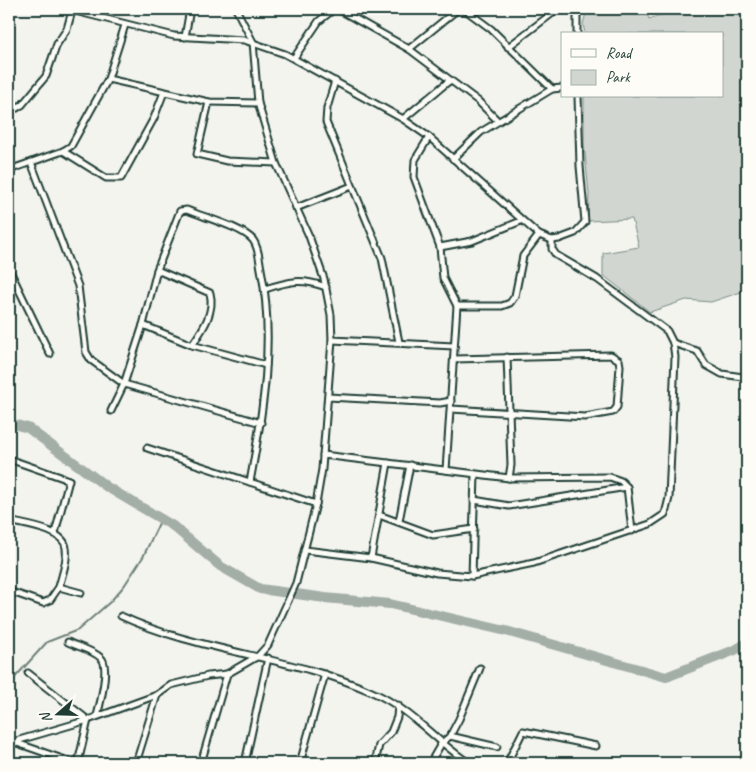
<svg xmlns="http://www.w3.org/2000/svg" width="756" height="772" font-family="Caveat,sans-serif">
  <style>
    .green { fill: #d1d6d1; stroke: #788a82 }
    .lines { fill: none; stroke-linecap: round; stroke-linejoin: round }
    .stream { stroke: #6e8179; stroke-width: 2 }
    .river { stroke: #a3aea7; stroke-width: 10 }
    .minor-casing { stroke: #1f3d34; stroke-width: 9 }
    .minor { stroke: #fdfcf7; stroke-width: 5 }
  </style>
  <rect width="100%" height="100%" fill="#f4f4ef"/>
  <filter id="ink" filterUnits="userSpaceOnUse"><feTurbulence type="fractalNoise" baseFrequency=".02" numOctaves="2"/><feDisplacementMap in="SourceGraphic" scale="10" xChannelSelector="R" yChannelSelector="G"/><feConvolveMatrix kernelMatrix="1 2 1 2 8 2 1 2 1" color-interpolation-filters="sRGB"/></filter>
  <g filter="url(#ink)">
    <polygon class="green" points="587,9 645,9 649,19 666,13 666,9 729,9 730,13 747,9 747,290 711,302 686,300 650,312 603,275 603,253 639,247 632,219 588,221 589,194 584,144 584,96 722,96 722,34 585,34 583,24"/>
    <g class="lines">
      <polyline class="stream" points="9,684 47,642 78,630 110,602 124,586 143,557 161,519"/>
      <polyline class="river" points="9,423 28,428 107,487 173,526 220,566 260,589 325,598 390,604 506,631 666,677 735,650 747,643"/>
      <g class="minor-casing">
        <g id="minor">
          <polyline points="67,9 174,36 244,40 285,54 403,119 429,137 539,235 552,240 559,239 575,233 585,222 580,166 578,96"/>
          <polyline points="338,9 409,49 478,101 498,121"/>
          <polyline points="464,9 491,29 552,89 562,88"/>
          <polyline points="9,16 11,9"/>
          <polyline points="577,34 577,9"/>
          <polyline points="185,37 190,9"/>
          <polyline points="508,47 558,9"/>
          <polyline points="409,49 458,9"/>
          <polyline points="294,58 319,21 334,9"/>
          <polyline points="108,79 209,102 258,103"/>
          <polyline points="335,81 327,108 326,122 382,258 399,342"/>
          <polyline points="9,97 17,108"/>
          <polyline points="209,102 197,154 227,161 276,163"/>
          <polyline points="9,111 22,105 46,76 57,44 67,29 72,11"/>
          <polyline points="403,119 449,81"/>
          <polyline points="429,137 415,160 414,177 440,247 443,278 457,306 446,470"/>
          <polyline points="63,151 106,178 121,178 154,118 164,92"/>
          <polyline points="453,159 481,132 552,89"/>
          <polyline points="31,162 78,286 86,352 91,360 124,384 261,423"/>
          <polyline points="9,170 63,151 71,146 108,79 125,25"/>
          <polyline points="296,208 352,186"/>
          <polyline points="440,247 472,241 521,221"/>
          <polyline points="9,269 50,354"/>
          <path d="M157,270L210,293C215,312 203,329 192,345"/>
          <path d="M265,289C290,281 301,278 326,287"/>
          <polyline points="457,306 502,306 510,303 515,296 523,256 539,235"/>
          <polyline points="143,325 192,345 266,365"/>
          <polyline points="332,340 454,346"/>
          <polyline points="673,343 697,351 706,365 722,374 743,377 747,381"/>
          <polyline points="507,357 511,465 509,478"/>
          <polyline points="328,397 440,403 451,401"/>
          <polyline points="451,409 585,417 613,412 617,407 620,366 619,360 611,355 454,359"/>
          <path d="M111,411L124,384L143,325L157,270L180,211L187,210C203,217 242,227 253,240C259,248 259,259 261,269C275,340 263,412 250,482"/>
          <polyline points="147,448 316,504"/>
          <polyline points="323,455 509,478 610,477 621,481 627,487 632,531"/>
          <polyline points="9,459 69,480 55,533"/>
          <polyline points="474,500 509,506 627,487"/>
          <polyline points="379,515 433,535 474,529"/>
          <path d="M9,521C24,525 64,529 66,548C68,560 62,575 59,587"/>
          <polyline points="399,521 410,465"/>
          <polyline points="305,550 371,558 437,573 472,576 534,563 650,524 665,514 669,498 675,357 673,343 667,331 597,279 556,255 552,249 552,240"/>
          <polyline points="371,558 388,463"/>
          <polyline points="472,576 475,474"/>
          <polyline points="9,591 43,603 50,600 59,587 81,593"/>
          <path d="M121,616C201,653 292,656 372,692C411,709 434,740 469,763"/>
          <path d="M68,642C78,647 93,650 101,658C110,665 100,705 97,716"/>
          <polyline points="28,673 88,720 78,763"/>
          <polyline points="450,736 497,747"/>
          <polyline points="14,742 74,763"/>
          <polyline points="9,743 88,720 157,695 171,685 208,676 227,674"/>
          <polyline points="136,763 157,695"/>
          <polyline points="201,763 227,674 258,656 268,645 296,583 316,504 322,469 332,340 331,315 324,279 309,236 276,163 258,103 253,42 236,9"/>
          <polyline points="245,763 268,658"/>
          <polyline points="300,763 325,674"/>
          <polyline points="375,763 379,745 391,732 397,717 398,705"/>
          <polyline points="430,763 441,744 450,736 459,719 480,668"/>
          <polyline points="507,763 523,731 596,746"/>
        </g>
      </g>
      <use href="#minor" class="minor"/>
    </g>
  </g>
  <rect width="756" height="772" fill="none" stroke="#fdfcf7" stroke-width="30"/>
  <rect x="15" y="15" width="726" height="742" fill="none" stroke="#1f3d34" stroke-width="2" filter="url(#ink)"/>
  <rect x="561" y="32" width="162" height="65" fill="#fdfcf7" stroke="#a4b0a9"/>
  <rect x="571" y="49" width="25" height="8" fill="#fdfcf7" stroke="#a4b0a9"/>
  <text x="606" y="58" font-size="15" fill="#1f3d34">Road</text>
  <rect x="571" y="70" width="25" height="15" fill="#d1d6d1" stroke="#a4b0a9"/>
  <text x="606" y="82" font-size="15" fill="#1f3d34">Park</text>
  <g transform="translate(58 714) rotate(250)" stroke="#fdfcf7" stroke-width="4" paint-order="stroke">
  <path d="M0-4L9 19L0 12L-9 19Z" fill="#1f3d34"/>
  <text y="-8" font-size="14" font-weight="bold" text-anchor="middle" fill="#1f3d34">N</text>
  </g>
</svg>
